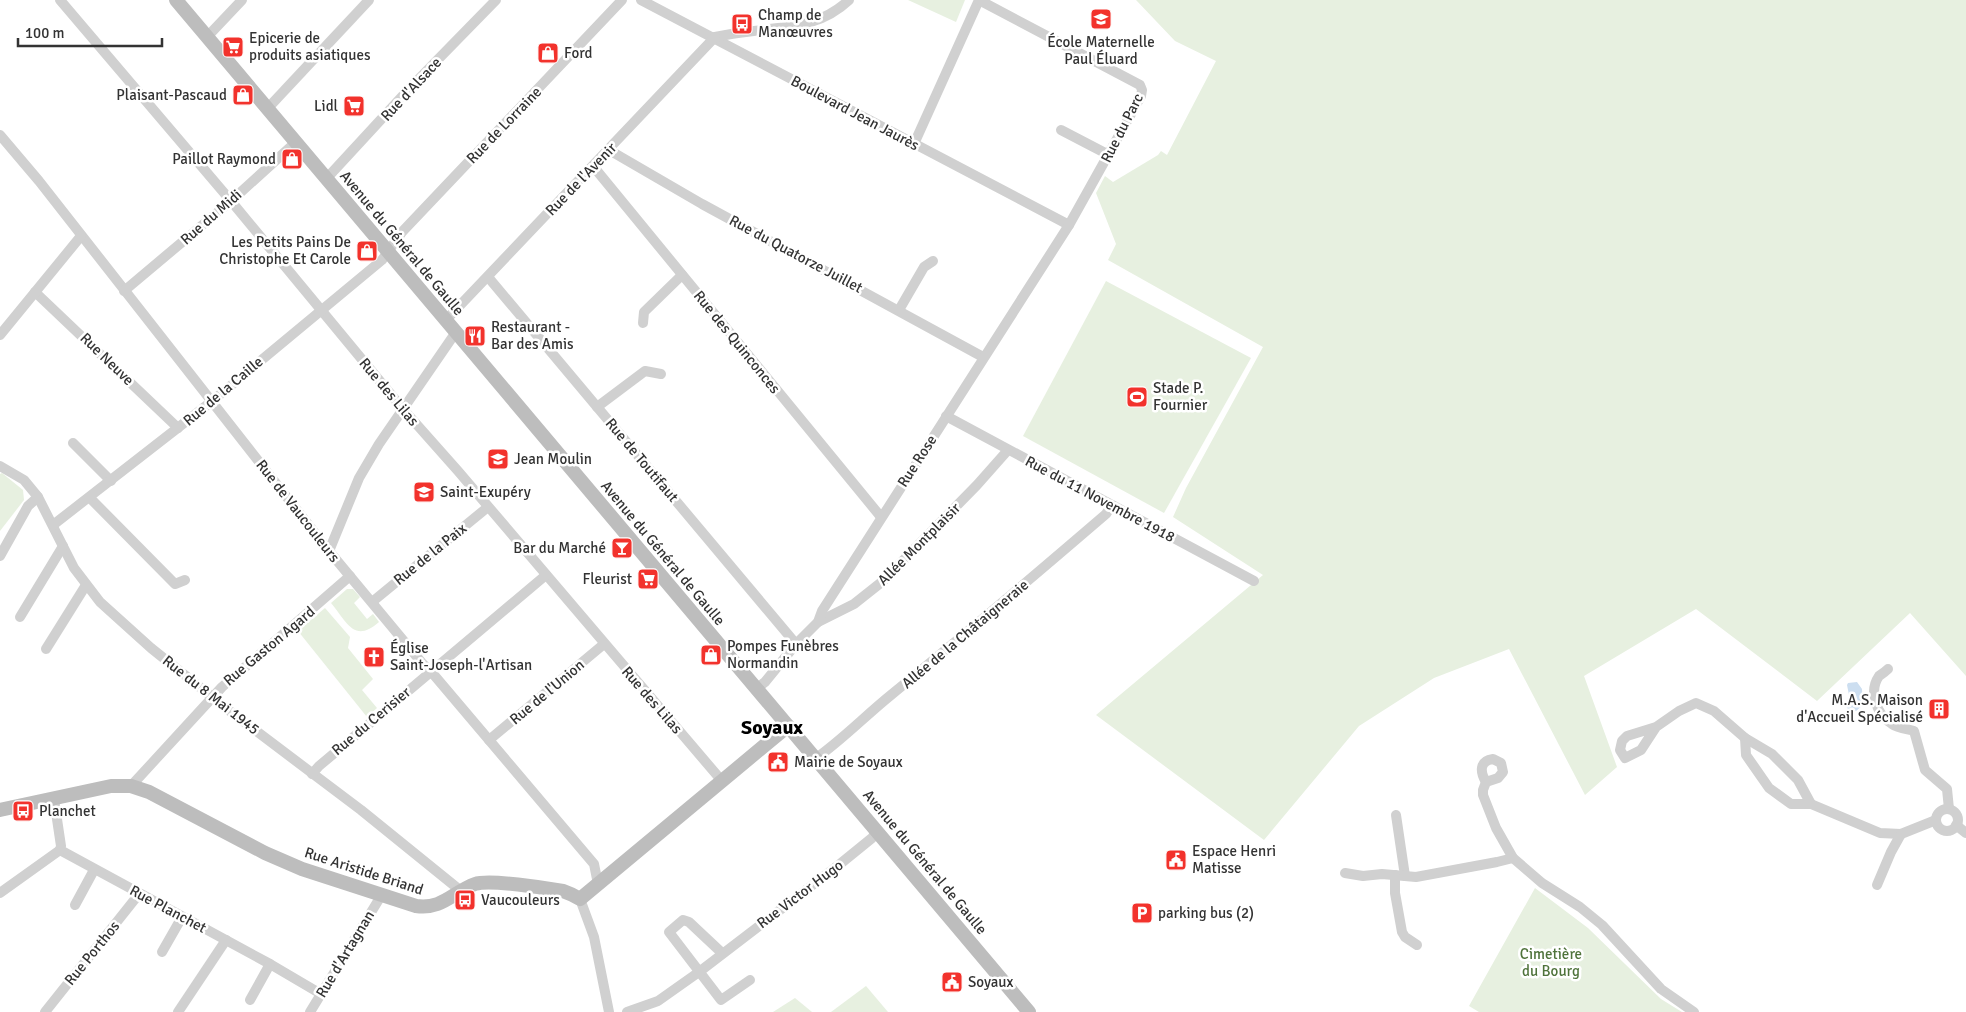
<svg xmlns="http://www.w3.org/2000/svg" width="1966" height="1012" font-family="Signika,sans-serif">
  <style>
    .green { fill: #e7f0e0 }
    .water { fill: #ccdef0 }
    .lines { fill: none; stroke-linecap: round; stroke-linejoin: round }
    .street { stroke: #d0d0d0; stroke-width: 10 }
    .secondary { stroke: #bdbdbd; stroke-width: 14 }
    .labels { text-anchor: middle; stroke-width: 5; stroke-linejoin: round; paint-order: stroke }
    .poi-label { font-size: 15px; fill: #333; stroke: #fff; text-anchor: start }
    .street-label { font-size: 15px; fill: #333; stroke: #fff }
    .park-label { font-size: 15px; fill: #4f733b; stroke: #fff }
    .district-label { font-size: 20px; font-weight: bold; fill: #000; stroke: #fff }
  </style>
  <rect width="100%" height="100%" fill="#fff"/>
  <g class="green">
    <polygon points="908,0 965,0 956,22"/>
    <polygon points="1136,0 1966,0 1966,676 1910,613 1817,701 1696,609 1584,676 1617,767 1585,795 1509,649 1434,678 1359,726 1264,840 1096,715 1263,575 1173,517 1186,488 1263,347 1108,260 1116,244 1096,193 1105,176 1113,182 1158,155 1161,151 1167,155 1216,61 1175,41"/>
    <polygon points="1106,281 1251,358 1164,513 1023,436"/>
    <polygon points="2,473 23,490 24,500 0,531 0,474"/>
    <path d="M347,589H353L360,597L354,603L367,619L373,614L379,622C354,644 347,622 331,603Z"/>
    <polygon points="325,608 350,637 348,648 373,679 362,690 377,708 367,717 298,631"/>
    <polygon points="1535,888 1588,928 1661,999 1682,1012 1479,1012 1469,1006"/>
    <polygon points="866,986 888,1012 831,1012"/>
    <polygon points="795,998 812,1012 773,1012"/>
  </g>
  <polygon class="water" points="1857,682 1862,689 1863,705 1856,711 1850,712 1845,705 1849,695 1847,685 1848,683"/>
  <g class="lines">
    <g class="street">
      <polyline points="60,0 231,201 403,409 458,471 722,781"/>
      <polyline points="641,0 1069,225"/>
      <polyline points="207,37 242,0"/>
      <path d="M715,37C725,35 735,33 746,32C785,26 818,29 849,0"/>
      <polyline points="268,108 369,0"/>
      <polyline points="1061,130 1109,155"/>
      <polyline points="0,135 39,181 329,551 422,663 434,675 594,864 598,884"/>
      <polyline points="914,144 979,0"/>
      <polyline points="609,150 702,204 983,357"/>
      <polyline points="593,166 881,517"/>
      <polyline points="327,178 410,88 496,0"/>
      <polyline points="488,277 796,644"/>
      <polyline points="124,291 231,201 296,142"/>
      <polyline points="35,292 178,428"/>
      <polyline points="899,310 924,267 933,261"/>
      <polyline points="446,320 715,37"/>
      <polyline points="643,323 644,312 682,275"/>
      <polyline points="0,335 81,236"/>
      <polyline points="597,407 645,371 661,374"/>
      <polyline points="946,416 1254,581"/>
      <polyline points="73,443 111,481"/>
      <polyline points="0,466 24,480 38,497 74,568 100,602 151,648 227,709 361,810 461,891"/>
      <polyline points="90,498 175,584 185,580"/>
      <polyline points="53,525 211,402 382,260 402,232 622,0"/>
      <polyline points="329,551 359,478 379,444 456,332"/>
      <polyline points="0,556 28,506 38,497"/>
      <polyline points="372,602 488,507"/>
      <polyline points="20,617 63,546"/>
      <polyline points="818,622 854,604 883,581 977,485 1008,450"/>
      <polyline points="46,649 86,585"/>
      <path d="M1888,669C1886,671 1882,674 1879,676C1868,692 1877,715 1892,724C1898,728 1907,729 1914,731L1925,770L1947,789L1949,809"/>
      <polyline points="756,689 765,682 796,644 818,622 822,611 1069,225 1141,96 1142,90 1140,85 979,0"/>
      <polyline points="1656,727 1641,750 1625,758 1620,750 1622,741 1627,736 1656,727 1679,711 1696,703 1714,711 1745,738 1772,754 1798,780 1811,804"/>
      <polyline points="1745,738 1746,755 1769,788 1791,804 1811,804 1880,833 1901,834 1936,820"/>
      <polyline points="489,740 604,644"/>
      <path d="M815,759C842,740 865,716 891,695C963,636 1035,575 1106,514L1111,506"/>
      <path d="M1493,759L1501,763L1503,772L1498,778L1486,782C1480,772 1479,761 1493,759Z"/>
      <polyline points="312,774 319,766 546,575"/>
      <polyline points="1486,782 1483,790 1483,795 1496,828 1513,858 1542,883 1580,907 1602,925 1661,989 1694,1012"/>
      <polyline points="131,786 222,687 350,576"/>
      <polyline points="54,799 61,846 60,850 270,964 321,994"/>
      <circle cx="1947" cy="820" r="11"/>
      <polyline points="1396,815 1405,876"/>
      <polyline points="1956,825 1966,833"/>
      <polyline points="1345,873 1363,876 1382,874 1416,877 1497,862 1513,858"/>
      <polyline points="1395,875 1395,893 1402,932 1405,937 1417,945"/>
      <polyline points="1877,885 1891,852 1901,834"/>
      <polyline points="0,893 60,850"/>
      <polyline points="580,899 594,937 609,1012"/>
      <polyline points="75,905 94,870"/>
      <polyline points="162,952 182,917"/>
      <polyline points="722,953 689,922 683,920 669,932 721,1000 750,980"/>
      <polyline points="250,1000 270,964"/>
      <polyline points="45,1012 139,894"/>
      <polyline points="178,1012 226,940"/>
      <polyline points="310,1012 381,896"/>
      <polyline points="627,1012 658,1001 699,972 840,864 872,838 876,832"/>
    </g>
    <g class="secondary">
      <polyline points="176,0 1029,1012"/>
      <path d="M0,810L111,786H131L149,792L265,853L302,869L416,906C442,910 453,892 475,884C489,879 546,888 563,891C569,893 575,896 580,899L788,726"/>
    </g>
  </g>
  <defs>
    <g id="school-square" transform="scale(1.125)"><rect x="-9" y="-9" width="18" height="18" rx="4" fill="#f2322c" stroke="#fff"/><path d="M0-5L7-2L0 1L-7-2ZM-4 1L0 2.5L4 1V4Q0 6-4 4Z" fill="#fff"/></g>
    <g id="bus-square" transform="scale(1.125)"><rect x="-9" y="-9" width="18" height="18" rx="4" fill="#f2322c" stroke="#fff"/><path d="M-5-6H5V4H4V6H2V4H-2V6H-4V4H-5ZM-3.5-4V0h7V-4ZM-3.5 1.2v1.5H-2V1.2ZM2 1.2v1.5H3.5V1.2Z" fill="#fff"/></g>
    <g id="supermarket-square" transform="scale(1.125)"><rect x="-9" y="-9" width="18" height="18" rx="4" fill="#f2322c" stroke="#fff"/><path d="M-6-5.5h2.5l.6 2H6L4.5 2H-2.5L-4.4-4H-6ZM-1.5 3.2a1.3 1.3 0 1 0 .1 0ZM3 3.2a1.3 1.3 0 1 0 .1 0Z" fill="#fff"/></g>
    <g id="shop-square" transform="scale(1.125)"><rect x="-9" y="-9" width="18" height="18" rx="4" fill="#f2322c" stroke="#fff"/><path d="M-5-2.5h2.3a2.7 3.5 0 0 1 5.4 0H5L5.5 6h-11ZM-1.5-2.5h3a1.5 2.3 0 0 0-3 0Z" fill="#fff"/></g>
    <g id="restaurant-square" transform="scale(1.125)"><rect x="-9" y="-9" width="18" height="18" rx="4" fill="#f2322c" stroke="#fff"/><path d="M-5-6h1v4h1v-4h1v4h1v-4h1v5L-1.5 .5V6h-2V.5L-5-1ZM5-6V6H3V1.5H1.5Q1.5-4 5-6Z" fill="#fff"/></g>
    <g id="stadium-square" transform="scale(1.125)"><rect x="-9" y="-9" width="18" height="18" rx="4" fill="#f2322c" stroke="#fff"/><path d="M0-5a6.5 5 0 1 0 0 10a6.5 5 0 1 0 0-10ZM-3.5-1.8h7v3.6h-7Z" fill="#fff"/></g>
    <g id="bar-square" transform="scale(1.125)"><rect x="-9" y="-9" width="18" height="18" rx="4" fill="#f2322c" stroke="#fff"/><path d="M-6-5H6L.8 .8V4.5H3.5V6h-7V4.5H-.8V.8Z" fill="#fff"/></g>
    <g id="church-square" transform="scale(1.125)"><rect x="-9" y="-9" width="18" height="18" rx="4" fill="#f2322c" stroke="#fff"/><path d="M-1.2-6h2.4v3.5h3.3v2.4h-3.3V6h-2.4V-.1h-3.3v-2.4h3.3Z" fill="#fff"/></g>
    <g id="building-square" transform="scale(1.125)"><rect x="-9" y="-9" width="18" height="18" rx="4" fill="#f2322c" stroke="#fff"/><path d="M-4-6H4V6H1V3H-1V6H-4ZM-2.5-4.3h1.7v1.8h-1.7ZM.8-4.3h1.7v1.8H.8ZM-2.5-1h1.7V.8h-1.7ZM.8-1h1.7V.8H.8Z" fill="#fff"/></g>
    <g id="civic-square" transform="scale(1.125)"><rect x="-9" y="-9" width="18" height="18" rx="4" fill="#f2322c" stroke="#fff"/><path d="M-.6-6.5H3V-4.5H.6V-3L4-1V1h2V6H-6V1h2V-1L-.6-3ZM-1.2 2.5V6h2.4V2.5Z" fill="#fff"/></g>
    <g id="parking-square" transform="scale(1.125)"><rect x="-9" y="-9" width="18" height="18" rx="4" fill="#f2322c" stroke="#fff"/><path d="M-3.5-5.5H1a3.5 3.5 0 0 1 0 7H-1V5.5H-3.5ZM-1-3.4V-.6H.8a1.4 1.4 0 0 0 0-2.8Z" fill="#fff"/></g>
  </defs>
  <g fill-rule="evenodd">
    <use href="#school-square" x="1101" y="19"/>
    <use href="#bus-square" x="742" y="24"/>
    <use href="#supermarket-square" x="233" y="47"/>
    <use href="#shop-square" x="548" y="53"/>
    <use href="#shop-square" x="243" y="95"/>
    <use href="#supermarket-square" x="354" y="106"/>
    <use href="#shop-square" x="292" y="159"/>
    <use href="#shop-square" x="367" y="251"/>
    <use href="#restaurant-square" x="475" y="336"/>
    <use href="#stadium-square" x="1137" y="397"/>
    <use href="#school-square" x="498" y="459"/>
    <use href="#school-square" x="424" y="492"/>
    <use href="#bar-square" x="622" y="548"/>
    <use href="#supermarket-square" x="648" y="579"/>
    <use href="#shop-square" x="711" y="655"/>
    <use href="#church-square" x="374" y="657"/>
    <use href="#building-square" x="1939" y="709"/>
    <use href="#civic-square" x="778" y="762"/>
    <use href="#bus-square" x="23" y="811"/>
    <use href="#civic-square" x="1176" y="860"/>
    <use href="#bus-square" x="465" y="900"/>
    <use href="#parking-square" x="1142" y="913"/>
    <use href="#civic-square" x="952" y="982"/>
  </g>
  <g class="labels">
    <g class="poi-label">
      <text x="758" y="20">Champ de<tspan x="758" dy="17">Manœuvres</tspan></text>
      <text x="249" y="43">Epicerie de<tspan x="249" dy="17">produits asiatiques</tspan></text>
      <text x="1101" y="47" text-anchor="middle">École Maternelle<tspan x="1101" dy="17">Paul Éluard</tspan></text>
      <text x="564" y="58">Ford</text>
      <text x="227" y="100" text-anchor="end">Plaisant-Pascaud</text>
      <text x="338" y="111" text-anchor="end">Lidl</text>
      <text x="276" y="164" text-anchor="end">Paillot Raymond</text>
      <text x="351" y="247" text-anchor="end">Les Petits Pains De<tspan x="351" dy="17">Christophe Et Carole</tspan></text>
      <text x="491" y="332">Restaurant -<tspan x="491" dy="17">Bar des Amis</tspan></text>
      <text x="1153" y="393">Stade P.<tspan x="1153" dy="17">Fournier</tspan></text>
      <text x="514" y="464">Jean Moulin</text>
      <text x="440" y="497">Saint-Exupéry</text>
      <text x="606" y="553" text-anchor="end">Bar du Marché</text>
      <text x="632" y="584" text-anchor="end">Fleurist</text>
      <text x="727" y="651">Pompes Funèbres<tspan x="727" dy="17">Normandin</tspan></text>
      <text x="390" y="653">Église<tspan x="390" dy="17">Saint-Joseph-l'Artisan</tspan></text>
      <text x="1923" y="705" text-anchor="end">M.A.S. Maison<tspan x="1923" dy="17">d'Accueil Spécialisé</tspan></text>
      <text x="794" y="767">Mairie de Soyaux</text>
      <text x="39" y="816">Planchet</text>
      <text x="1192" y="856">Espace Henri<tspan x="1192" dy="17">Matisse</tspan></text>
      <text x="481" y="905">Vaucouleurs</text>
      <text x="1158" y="918">parking bus (2)</text>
      <text x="968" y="987">Soyaux</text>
    </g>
    <g class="street-label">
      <text transform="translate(411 89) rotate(-47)" y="5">Rue d'Alsace</text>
      <text transform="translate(855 113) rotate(28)" y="5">Boulevard Jean Jaurès</text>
      <text transform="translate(504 125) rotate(-46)" y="5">Rue de Lorraine</text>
      <text transform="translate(1122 128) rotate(-63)" y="5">Rue du Parc</text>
      <text transform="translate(581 179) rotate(-46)" y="5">Rue de l'Avenir</text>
      <text transform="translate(211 217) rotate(-41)" y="5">Rue du Midi</text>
      <text transform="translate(402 243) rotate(50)" y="5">Avenue du Général de Gaulle</text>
      <text transform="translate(796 254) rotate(28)" y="5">Rue du Quatorze Juillet</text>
      <text transform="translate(737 342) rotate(51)" y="5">Rue des Quinconces</text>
      <text transform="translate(107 359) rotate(44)" y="5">Rue Neuve</text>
      <text transform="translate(223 391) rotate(-40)" y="5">Rue de la Caille</text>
      <text transform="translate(389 392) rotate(50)" y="5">Rue des Lilas</text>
      <text transform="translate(642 460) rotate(50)" y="5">Rue de Toutifaut</text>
      <text transform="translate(917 461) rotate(-57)" y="5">Rue Rose</text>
      <text transform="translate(1100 499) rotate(28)" y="5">Rue du 11 Novembre 1918</text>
      <text transform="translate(298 511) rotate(52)" y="5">Rue de Vaucouleurs</text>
      <text transform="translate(919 544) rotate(-45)" y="5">Allée Montplaisir</text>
      <text transform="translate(663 553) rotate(50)" y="5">Avenue du Général de Gaulle</text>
      <text transform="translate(430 554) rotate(-39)" y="5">Rue de la Paix</text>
      <text transform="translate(965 634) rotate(-40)" y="5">Allée de la Châtaigneraie</text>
      <text transform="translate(269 646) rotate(-40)" y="5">Rue Gaston Agard</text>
      <text transform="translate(547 692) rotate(-40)" y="5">Rue de l'Union</text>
      <text transform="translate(211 695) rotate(38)" y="5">Rue du 8 Mai 1945</text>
      <text transform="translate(652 700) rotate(49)" y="5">Rue des Lilas</text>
      <text transform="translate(371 721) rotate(-40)" y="5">Rue du Cerisier</text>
      <text transform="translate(925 862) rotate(50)" y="5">Avenue du Général de Gaulle</text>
      <text transform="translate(364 871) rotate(18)" y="5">Rue Aristide Briand</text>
      <text transform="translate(800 894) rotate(-37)" y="5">Rue Victor Hugo</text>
      <text transform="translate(168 909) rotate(28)" y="5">Rue Planchet</text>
      <text transform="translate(92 953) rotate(-51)" y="5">Rue Porthos</text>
      <text transform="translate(345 954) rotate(-59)" y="5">Rue d'Artagnan</text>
    </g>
    <g class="park-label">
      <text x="1551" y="959">Cimetière<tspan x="1551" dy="17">du Bourg</tspan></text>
    </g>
    <g class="district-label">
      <text x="772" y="734">Soyaux</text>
    </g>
  </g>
  <path d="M18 38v8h144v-8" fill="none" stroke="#333333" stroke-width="2.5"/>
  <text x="25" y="38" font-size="15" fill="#333333" stroke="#ffffff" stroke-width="4" paint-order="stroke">100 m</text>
</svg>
